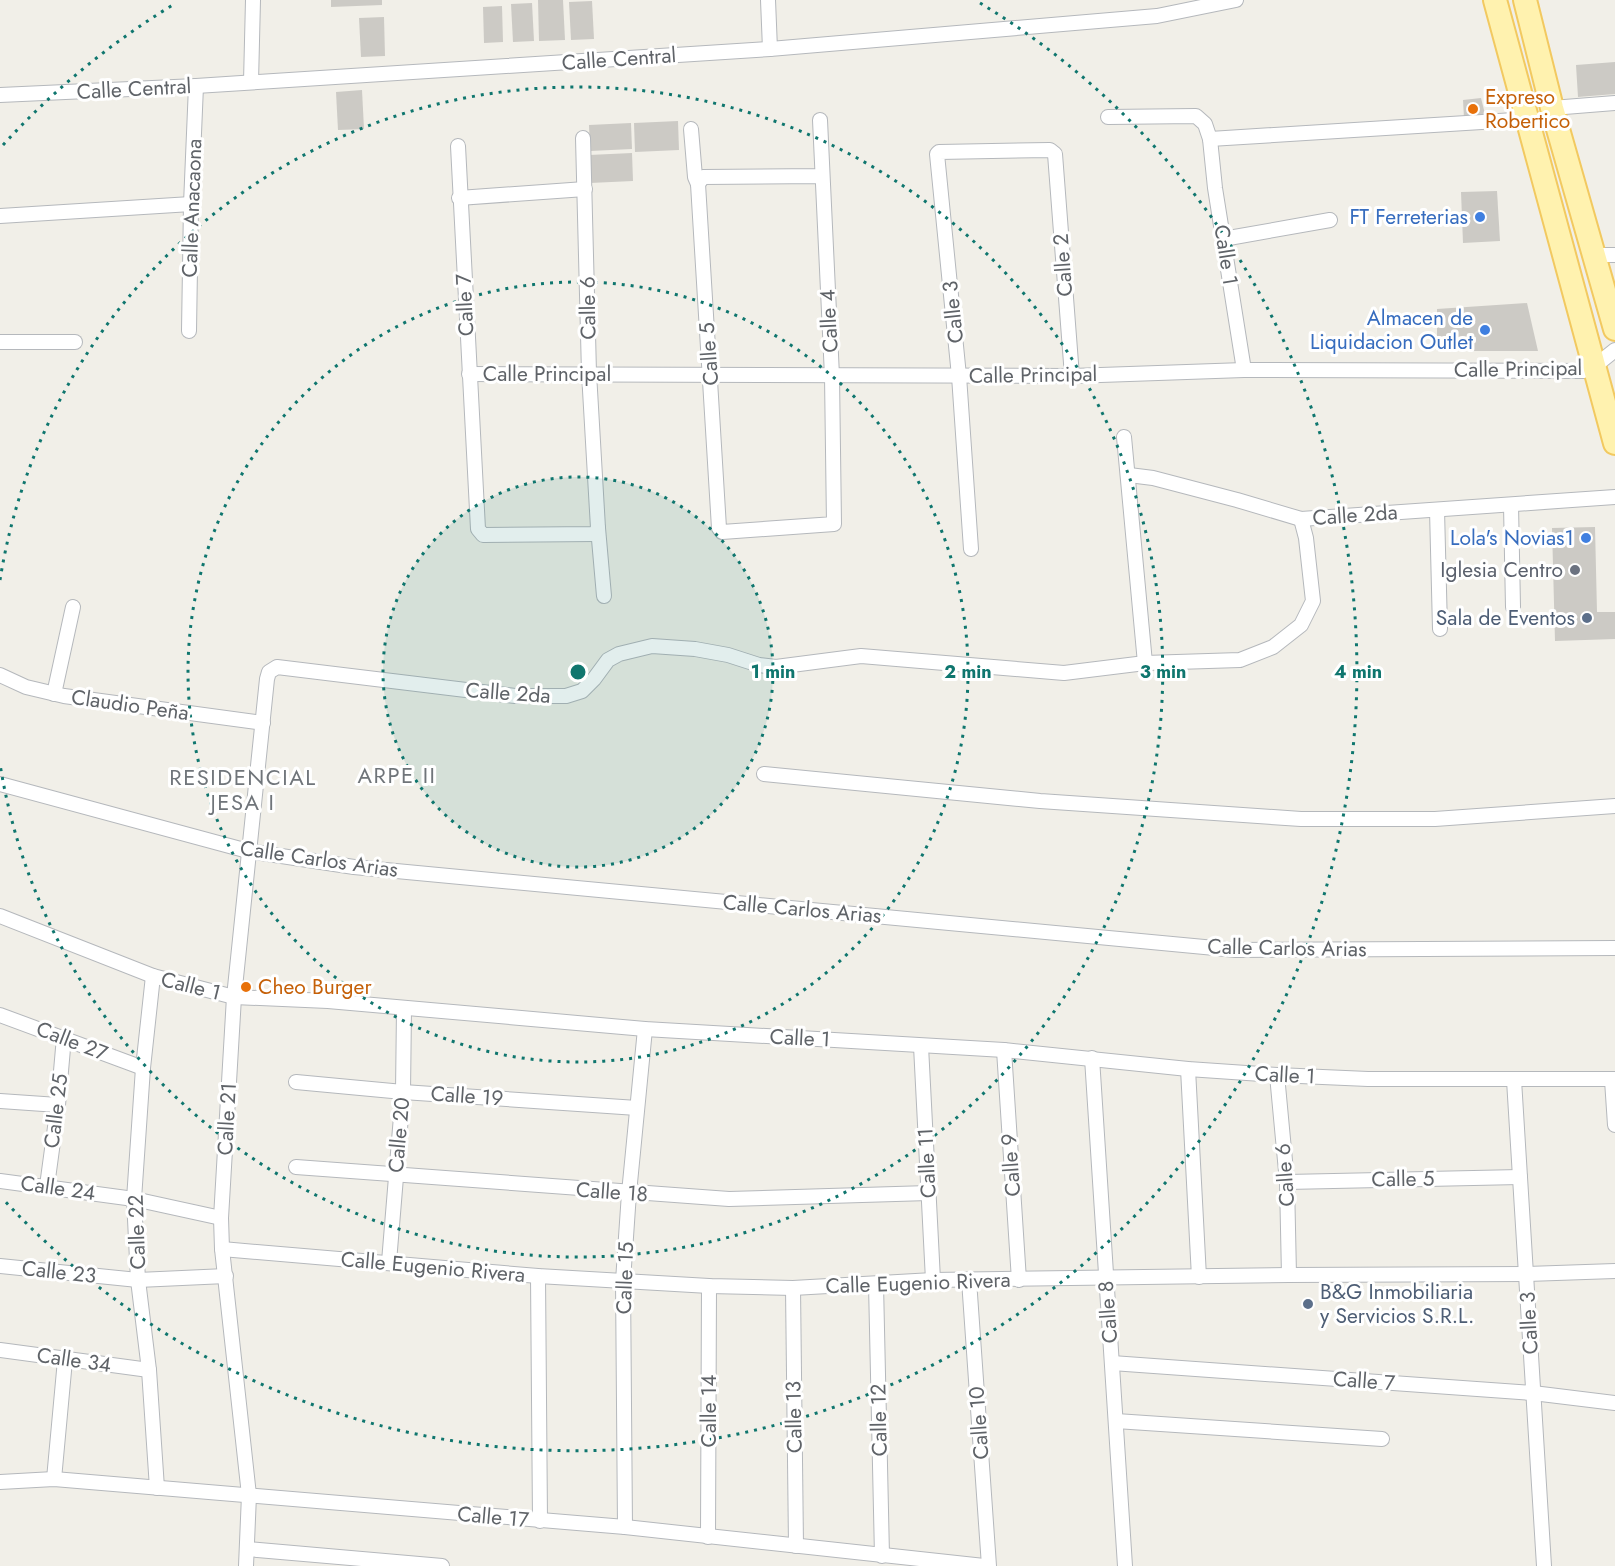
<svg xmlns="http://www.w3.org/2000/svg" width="1615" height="1566" font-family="Jost,sans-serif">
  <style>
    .building { fill: #cccac5 }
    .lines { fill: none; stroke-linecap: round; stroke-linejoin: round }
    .minor-casing { stroke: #b5b8bc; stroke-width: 16 }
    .primary-casing { stroke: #f2c960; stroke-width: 26 }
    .minor { stroke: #fff; stroke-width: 14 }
    .primary { stroke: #fff2af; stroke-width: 22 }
    .ring { fill: none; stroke: #0f766e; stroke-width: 3; stroke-dasharray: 3 6 }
    .food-dot { fill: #e8710a; stroke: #fff; stroke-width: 2 }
    .shop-dot { fill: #3f7fe0; stroke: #fff; stroke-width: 2 }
    .worship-dot { fill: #6b7280; stroke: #fff; stroke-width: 2 }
    .service-dot { fill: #5c6f8a; stroke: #fff; stroke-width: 2 }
    .labels { text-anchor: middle; stroke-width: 6; stroke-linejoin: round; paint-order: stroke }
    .street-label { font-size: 21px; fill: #5f6368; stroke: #fff }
    .food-label { font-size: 21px; fill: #c56008; stroke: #fff; text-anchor: start }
    .shop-label { font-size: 21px; fill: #366cbe; stroke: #fff; text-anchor: end }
    .worship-label { font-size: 21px; fill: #5b616d; stroke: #fff; text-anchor: end }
    .service-label { font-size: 21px; fill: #4e5e75; stroke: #fff; text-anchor: end }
    .neighbourhood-label { font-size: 22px; letter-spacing: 1.5px; fill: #70757a; stroke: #fff }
    .centre { fill: #0f766e; stroke: #fff; stroke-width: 3 }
    .ring-label { font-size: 18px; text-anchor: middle; font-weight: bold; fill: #0f766e; stroke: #fff; stroke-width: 6; stroke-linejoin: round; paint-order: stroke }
  </style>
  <rect width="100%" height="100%" fill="#f1efe8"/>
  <g class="building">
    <polygon points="331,0 382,0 382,5 331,7"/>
    <polygon points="538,0 563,0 565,40 539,41"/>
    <polygon points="592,1 594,39 571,40 569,2"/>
    <polygon points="532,3 534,41 513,42 511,4"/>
    <polygon points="502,6 503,42 484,43 483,7"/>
    <polygon points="384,17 385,56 361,57 359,18"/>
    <polygon points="1615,62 1615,94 1578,97 1576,65"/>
    <polygon points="362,90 364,129 338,130 336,92"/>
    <polygon points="1481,98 1486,118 1464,118 1463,100"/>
    <polygon points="678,121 679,150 635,152 634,123"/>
    <polygon points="631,123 632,149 590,151 589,125"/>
    <polygon points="632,153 633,181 590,183 589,155"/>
    <polygon points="1497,191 1500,241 1463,243 1461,192"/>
    <polygon points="1527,303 1538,351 1437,351 1437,309"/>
    <polygon points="1595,527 1597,612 1615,612 1615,639 1555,641 1552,528"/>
  </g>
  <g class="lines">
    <g class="minor-casing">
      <g id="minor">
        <polyline points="768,0 770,49"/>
        <polyline points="251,82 253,0"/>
        <polyline points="0,95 196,86 770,49 1157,16 1236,0"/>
        <polyline points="1552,108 1615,103"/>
        <polyline points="1108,117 1196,116 1205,124 1210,139 1215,188 1244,370"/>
        <polyline points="820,120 832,376 834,524 722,532 719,528 698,184 703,177 821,176"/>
        <polyline points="691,129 695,177 698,184"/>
        <polyline points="1210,139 1529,119"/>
        <polyline points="458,146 478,529 483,535 595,534 598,528 589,373 583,138"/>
        <polyline points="459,198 585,189"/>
        <polyline points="0,216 191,204"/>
        <polyline points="1223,239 1330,220"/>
        <polyline points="1594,255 1615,255"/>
        <polyline points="189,331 191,204 196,86"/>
        <polyline points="0,342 75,342"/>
        <polyline points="469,374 1072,376 1244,370 1583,371 1595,366 1615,350"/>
        <polyline points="1124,437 1145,663"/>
        <polyline points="1129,475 1153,478 1237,500 1301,519 1615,497"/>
        <polyline points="1511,505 1513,607"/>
        <polyline points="1437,510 1440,629"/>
        <polyline points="598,528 604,596"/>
        <polyline points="971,549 959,376 937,154 939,152 1050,150 1055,154 1072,376"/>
        <polyline points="0,675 26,687 64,696 263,723"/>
        <polyline points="54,694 73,607"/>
        <polyline points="764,774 1040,801 1301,819 1435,819 1615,806"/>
        <polyline points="0,784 248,851 354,867 1236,950 1615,948"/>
        <polyline points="0,916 153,976 234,997 328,1001 645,1029 1004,1050 1188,1069 1277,1075 1368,1079 1615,1079"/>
        <polyline points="153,976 143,1068 134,1199 138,1280 149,1370 157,1488"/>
        <polyline points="0,1015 143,1068"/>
        <polyline points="921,1046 933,1280"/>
        <polyline points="1004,1050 1019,1280"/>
        <polyline points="1092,1058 1125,1566"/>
        <polyline points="1188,1069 1199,1277"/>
        <polyline points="1277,1075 1287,1182 1289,1275"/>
        <polyline points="1514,1080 1544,1566"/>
        <polyline points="1612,1080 1615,1125"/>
        <polyline points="296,1082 403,1092 637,1108"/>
        <polyline points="0,1101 58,1105"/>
        <polyline points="296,1167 729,1199 929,1193"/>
        <polyline points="0,1181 134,1199 221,1218"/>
        <polyline points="1287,1182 1520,1177"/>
        <polyline points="47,1186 58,1105 64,1037"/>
        <polyline points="222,1249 538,1276 709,1286 793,1288 933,1280 1289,1275 1527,1274 1615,1271"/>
        <polyline points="389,1262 403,1092 404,1009"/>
        <polyline points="0,1266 138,1280 226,1276"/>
        <polyline points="538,1276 540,1521"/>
        <polyline points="969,1280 989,1566"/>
        <polyline points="876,1284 882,1556"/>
        <polyline points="793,1288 796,1546"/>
        <polyline points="0,1350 149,1370"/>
        <polyline points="1112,1363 1533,1393 1615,1403"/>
        <polyline points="1116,1421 1382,1439"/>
        <polyline points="54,1479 65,1360"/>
        <polyline points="0,1482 54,1479 625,1527 984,1566"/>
        <polyline points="625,1527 623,1281 629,1193 645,1029"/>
        <polyline points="708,1537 709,1286"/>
        <polyline points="247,1549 442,1566"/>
        <polyline points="246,1566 249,1495 222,1249 221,1218 234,997 267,679 269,672 277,667 515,696 566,696 582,691 594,679 608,660 619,654 652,646 695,649 728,655 759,665 776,667 861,656 1064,673 1145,663 1240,660 1273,647 1301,625 1313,601 1306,538 1301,519"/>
      </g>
    </g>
    <g class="primary-casing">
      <g id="primary">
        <polyline points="1495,0 1615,443"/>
        <polyline points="1525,0 1552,108 1615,329"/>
      </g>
    </g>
    <use href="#minor" class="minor"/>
    <use href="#primary" class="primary"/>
  </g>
  <circle cx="578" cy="672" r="195" fill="#0f766e" fill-opacity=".12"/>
  <g class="ring">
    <circle cx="578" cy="672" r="195"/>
    <circle cx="578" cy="672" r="390"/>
    <path d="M0 580A585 585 0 1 1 0 764"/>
    <path d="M3 145A780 780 0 0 1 176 3M980 3A780 780 0 1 1 3 1199"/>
  </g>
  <g class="food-dot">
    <circle cx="1473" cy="109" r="6"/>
    <circle cx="246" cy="987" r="6"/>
  </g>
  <g class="shop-dot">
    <circle cx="1480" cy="217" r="6"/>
    <circle cx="1485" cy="330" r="6"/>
    <circle cx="1586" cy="538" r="6"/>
  </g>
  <circle class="worship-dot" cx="1575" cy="570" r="6"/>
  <g class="service-dot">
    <circle cx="1587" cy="618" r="6"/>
    <circle cx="1308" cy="1304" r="6"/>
  </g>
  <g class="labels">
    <g class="street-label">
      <text transform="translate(619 59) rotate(-4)" y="7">Calle Central</text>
      <text transform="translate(134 89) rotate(-3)" y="7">Calle Central</text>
      <text transform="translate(192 208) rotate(-88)" y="7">Calle Anacaona</text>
      <text transform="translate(1226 255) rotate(81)" y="7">Calle 1</text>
      <text transform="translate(1063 265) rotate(-94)" y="7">Calle 2</text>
      <text transform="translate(465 305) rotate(-93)" y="7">Calle 7</text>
      <text transform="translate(588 308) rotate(-91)" y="7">Calle 6</text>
      <text transform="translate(953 312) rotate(-96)" y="7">Calle 3</text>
      <text transform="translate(829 321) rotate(-93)" y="7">Calle 4</text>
      <text transform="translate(709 354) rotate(-94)" y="7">Calle 5</text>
      <text transform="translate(1518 369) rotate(-1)" y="7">Calle Principal</text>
      <text x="547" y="381">Calle Principal</text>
      <text transform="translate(1033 375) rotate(-1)" y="7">Calle Principal</text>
      <text transform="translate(1355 515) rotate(-4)" y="7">Calle 2da</text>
      <text transform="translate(508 693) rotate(4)" y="7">Calle 2da</text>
      <text transform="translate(130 705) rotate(8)" y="7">Claudio Peña</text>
      <text transform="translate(319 859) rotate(8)" y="7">Calle Carlos Arias</text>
      <text transform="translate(802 909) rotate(5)" y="7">Calle Carlos Arias</text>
      <text transform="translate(1287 948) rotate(1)" y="7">Calle Carlos Arias</text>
      <text transform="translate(191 986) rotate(14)" y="7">Calle 1</text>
      <text transform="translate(800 1038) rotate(3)" y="7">Calle 1</text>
      <text transform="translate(72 1041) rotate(21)" y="7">Calle 27</text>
      <text transform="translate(1285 1075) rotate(3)" y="7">Calle 1</text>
      <text transform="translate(467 1096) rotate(4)" y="7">Calle 19</text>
      <text transform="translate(56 1111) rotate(-83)" y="7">Calle 25</text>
      <text transform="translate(227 1119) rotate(-87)" y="7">Calle 21</text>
      <text transform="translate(399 1135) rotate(-85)" y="7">Calle 20</text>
      <text transform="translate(927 1163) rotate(-93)" y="7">Calle 11</text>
      <text transform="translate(1011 1165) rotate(-94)" y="7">Calle 9</text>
      <text transform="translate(1285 1175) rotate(-94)" y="7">Calle 6</text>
      <text transform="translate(1403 1179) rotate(-1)" y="7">Calle 5</text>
      <text transform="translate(58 1188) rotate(8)" y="7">Calle 24</text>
      <text transform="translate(612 1192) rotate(4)" y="7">Calle 18</text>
      <text transform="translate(137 1232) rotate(-92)" y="7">Calle 22</text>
      <text transform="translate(433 1267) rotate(5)" y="7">Calle Eugenio Rivera</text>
      <text transform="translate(59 1272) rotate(6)" y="7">Calle 23</text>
      <text transform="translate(625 1278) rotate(-88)" y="7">Calle 15</text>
      <text transform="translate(918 1283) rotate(-2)" y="7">Calle Eugenio Rivera</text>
      <text transform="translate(1108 1312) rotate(-94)" y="7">Calle 8</text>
      <text transform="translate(1529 1323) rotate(-93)" y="7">Calle 3</text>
      <text transform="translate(74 1360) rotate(8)" y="7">Calle 34</text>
      <text transform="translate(1364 1381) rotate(4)" y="7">Calle 7</text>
      <text transform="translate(709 1411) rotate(-90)" y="7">Calle 14</text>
      <text transform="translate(794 1417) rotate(-91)" y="7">Calle 13</text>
      <text transform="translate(879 1420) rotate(-91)" y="7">Calle 12</text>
      <text transform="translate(979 1423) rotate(-94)" y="7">Calle 10</text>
      <text transform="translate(493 1517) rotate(5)" y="7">Calle 17</text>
    </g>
    <g class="food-label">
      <text x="1485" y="104">Expreso<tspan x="1485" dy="24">Robertico</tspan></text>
      <text x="258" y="994">Cheo Burger</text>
    </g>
    <g class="shop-label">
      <text x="1468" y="224">FT Ferreterias</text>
      <text x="1473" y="325">Almacen de<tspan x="1473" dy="24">Liquidacion Outlet</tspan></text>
      <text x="1574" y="545">Lola's Novias1</text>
    </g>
    <g class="worship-label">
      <text x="1563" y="577">Iglesia Centro</text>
    </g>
    <g class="service-label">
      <text x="1575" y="625">Sala de Eventos</text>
      <text x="1320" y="1299" text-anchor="start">B&amp;G Inmobiliaria<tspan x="1320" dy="24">y Servicios S.R.L.</tspan></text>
    </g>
    <g class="neighbourhood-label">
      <text x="397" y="783">ARPE II</text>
      <text x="243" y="785">RESIDENCIAL<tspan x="243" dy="25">JESA I</tspan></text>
    </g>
  </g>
  <circle cx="578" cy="672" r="9" class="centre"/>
  <g class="ring-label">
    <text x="773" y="678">1 min</text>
    <text x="968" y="678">2 min</text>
    <text x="1163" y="678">3 min</text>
    <text x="1358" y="678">4 min</text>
  </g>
</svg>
